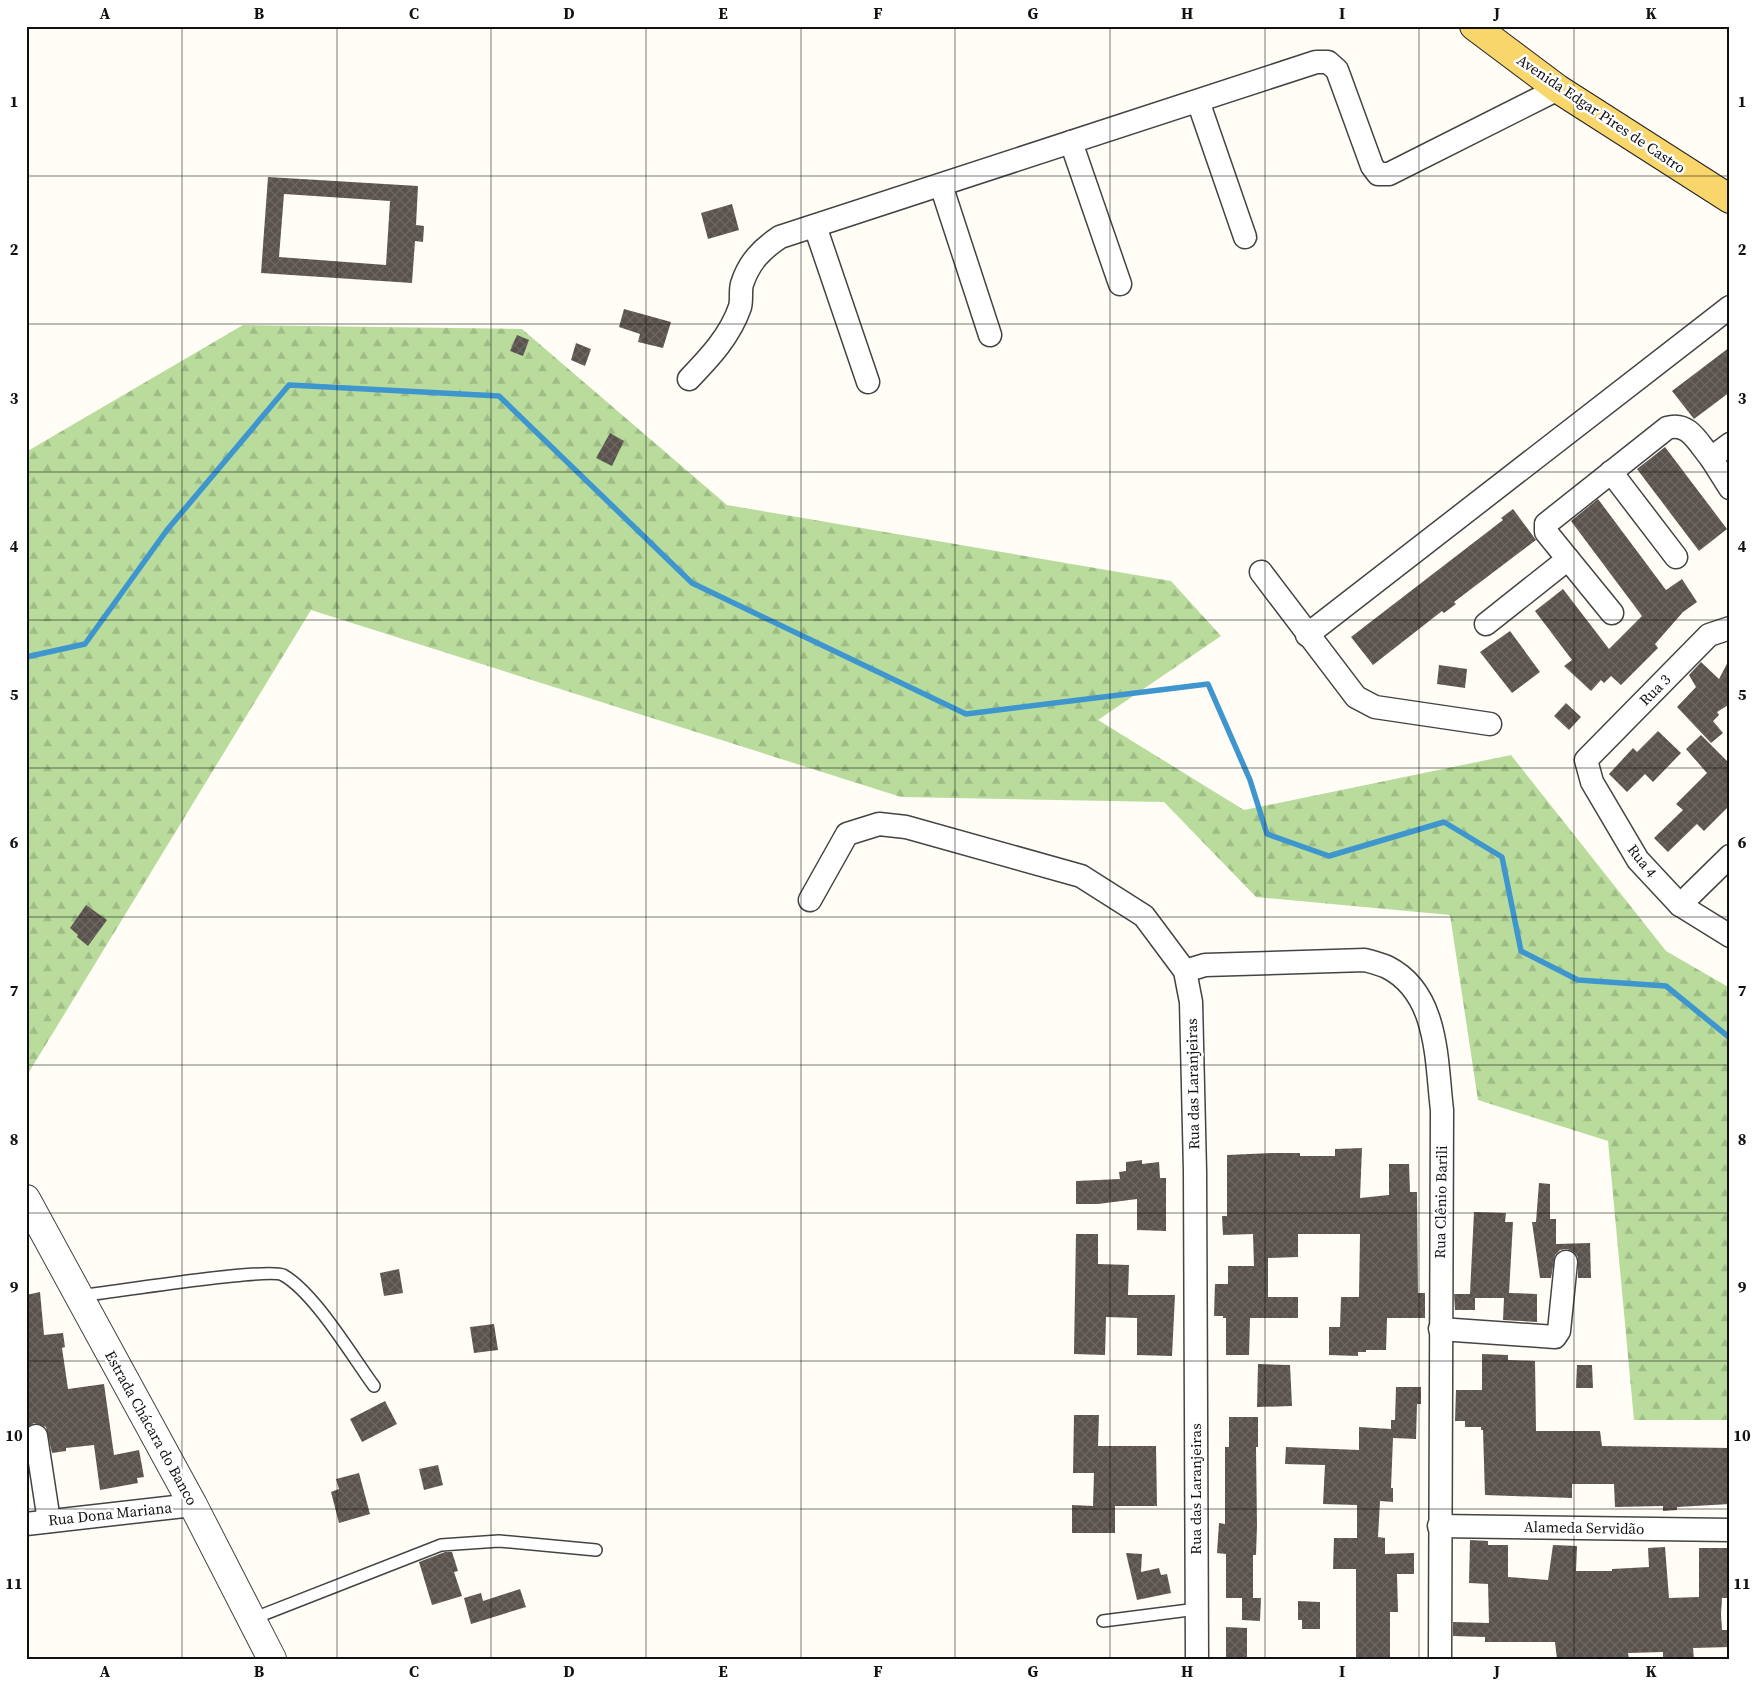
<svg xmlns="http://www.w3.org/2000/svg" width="1756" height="1685" font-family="'Source Serif 4',serif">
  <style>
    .forest { fill: url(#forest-firs) }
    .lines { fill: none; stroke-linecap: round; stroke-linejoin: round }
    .stream { stroke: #3f96cf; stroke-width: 5.5 }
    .building { fill: url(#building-cross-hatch); fill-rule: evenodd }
    .service-casing { stroke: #444; stroke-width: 14 }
    .minor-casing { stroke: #444; stroke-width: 25 }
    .tertiary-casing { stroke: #444; stroke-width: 30 }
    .primary-casing { stroke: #222; stroke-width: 30 }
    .service { stroke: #fff; stroke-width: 11 }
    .minor { stroke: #fff; stroke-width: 22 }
    .tertiary { stroke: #fff; stroke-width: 28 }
    .primary { stroke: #f9d66b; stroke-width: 28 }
    .grid { fill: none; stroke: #111; stroke-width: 1; stroke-opacity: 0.55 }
    .labels { text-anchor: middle; stroke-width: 5; stroke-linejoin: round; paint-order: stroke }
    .street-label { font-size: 15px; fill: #111; stroke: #fff }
    .neatline { fill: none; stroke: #111; stroke-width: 2 }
    .grid-label { font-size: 16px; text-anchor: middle; font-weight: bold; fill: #111 }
  </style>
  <defs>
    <pattern id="forest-firs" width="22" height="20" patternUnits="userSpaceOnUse" patternTransform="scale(1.25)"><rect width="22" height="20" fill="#b9dc9c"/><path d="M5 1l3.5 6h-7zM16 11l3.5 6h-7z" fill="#9ebc85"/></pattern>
    <pattern id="building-cross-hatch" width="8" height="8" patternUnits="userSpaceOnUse" patternTransform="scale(1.25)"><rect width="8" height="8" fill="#5a524d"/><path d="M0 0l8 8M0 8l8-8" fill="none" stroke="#6d6662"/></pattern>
  </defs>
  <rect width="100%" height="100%" fill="#fffdf5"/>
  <polygon class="forest" points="243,325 522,329 727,505 1171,581 1221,636 1098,720 1244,810 1511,755 1666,951 1730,988 1730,1420 1634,1420 1608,1141 1478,1100 1450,915 1256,897 1164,802 901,797 311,610 26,1077 26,452"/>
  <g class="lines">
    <polyline class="stream" points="26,657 85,644 167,530 289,385 499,396 692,583 966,714 1208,684 1250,780 1267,834 1329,856 1444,822 1502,857 1521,951 1578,980 1666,986 1730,1038"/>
  </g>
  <g class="building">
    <path d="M268,177L418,186L416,225L424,226L423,242L415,241L412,283L261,273ZM284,194L390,201L386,265L279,257Z"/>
    <polygon points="732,204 739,230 708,239 701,213"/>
    <polygon points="624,309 671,322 663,348 638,342 640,334 619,327"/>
    <polygon points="517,335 529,340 523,356 510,351"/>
    <polygon points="576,343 591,349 585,366 571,360"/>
    <polygon points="1730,347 1730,392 1694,419 1672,391"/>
    <polygon points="610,433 624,441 612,466 596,458"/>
    <polygon points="1665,447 1727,529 1699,551 1637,469"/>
    <polygon points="1598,499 1666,590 1682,579 1697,602 1683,612 1655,644 1658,648 1621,685 1611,676 1604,683 1601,680 1591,691 1564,666 1572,660 1535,611 1563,589 1609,649 1642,616 1571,521"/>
    <polygon points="1513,509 1536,540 1454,602 1456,604 1444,613 1442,611 1373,665 1351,637 1503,520 1501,518"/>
    <polygon points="1510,631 1540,672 1512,693 1480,652"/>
    <polygon points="1730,658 1730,704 1717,712 1719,715 1713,721 1723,733 1711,743 1677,707 1696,687 1689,675 1701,662 1719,679"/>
    <polygon points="1439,665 1467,669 1465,688 1437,684"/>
    <polygon points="1566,703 1581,717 1569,730 1554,716"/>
    <polygon points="1658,731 1681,753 1653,782 1645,774 1627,792 1609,774 1633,748 1637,752"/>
    <polygon points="1701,735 1730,764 1730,805 1704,831 1697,824 1668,852 1654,838 1683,810 1676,804 1707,773 1686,749"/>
    <polygon points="86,905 107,920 88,946 77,937 78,935 70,928"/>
    <polygon points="1362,1148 1360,1198 1389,1195 1389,1164 1409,1164 1410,1192 1417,1192 1418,1293 1425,1293 1425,1318 1387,1318 1386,1350 1366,1350 1366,1352 1358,1352 1358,1356 1329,1355 1329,1327 1340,1327 1341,1297 1359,1297 1360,1234 1298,1234 1298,1257 1268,1258 1268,1297 1298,1297 1298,1318 1250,1318 1249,1355 1226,1355 1226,1318 1223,1318 1223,1316 1214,1316 1215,1284 1228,1284 1228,1266 1254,1266 1253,1234 1223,1235 1222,1216 1227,1216 1227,1155 1273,1153 1300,1153 1300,1156 1335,1156 1335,1149"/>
    <polygon points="1142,1160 1142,1164 1159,1162 1160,1178 1166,1178 1166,1231 1137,1230 1137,1199 1098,1204 1076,1204 1076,1181 1120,1179 1119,1172 1126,1171 1126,1162"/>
    <polygon points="1539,1183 1550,1184 1550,1219 1556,1219 1556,1244 1590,1243 1591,1278 1578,1278 1578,1257 1574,1252 1567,1249 1560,1250 1555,1255 1551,1278 1540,1278 1532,1222 1536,1222"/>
    <polygon points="1474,1212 1506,1213 1505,1222 1513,1222 1509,1293 1537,1294 1537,1322 1503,1320 1504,1298 1475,1298 1475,1310 1455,1310 1454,1294 1470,1294"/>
    <polygon points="1076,1234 1098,1234 1098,1264 1129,1265 1128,1295 1175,1295 1172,1356 1137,1355 1137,1318 1106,1317 1105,1355 1074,1354"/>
    <polygon points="399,1269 403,1293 384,1296 380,1273"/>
    <polygon points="40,1292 44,1335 63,1333 65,1347 62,1348 68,1389 104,1384 114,1455 139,1450 144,1477 137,1478 138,1483 100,1490 94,1445 66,1448 66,1451 52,1453 46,1427 34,1423 26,1428 26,1295"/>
    <polygon points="494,1324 498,1350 474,1353 470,1327"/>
    <polygon points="1482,1354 1508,1355 1508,1360 1535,1361 1536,1431 1600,1431 1602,1446 1730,1448 1730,1504 1677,1507 1677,1510 1663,1511 1663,1506 1615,1507 1614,1484 1572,1484 1572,1498 1485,1495 1483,1430 1481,1430 1481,1427 1465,1427 1465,1421 1455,1421 1456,1390 1482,1390"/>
    <polygon points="1258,1364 1290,1365 1292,1406 1257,1407"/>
    <polygon points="1577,1365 1592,1365 1593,1388 1576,1388"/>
    <polygon points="1396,1387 1421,1387 1421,1404 1417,1404 1416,1439 1393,1438 1391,1488 1393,1488 1393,1502 1380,1501 1378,1537 1385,1538 1385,1554 1414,1553 1414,1574 1397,1574 1398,1612 1390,1612 1390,1659 1356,1659 1356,1569 1333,1569 1334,1538 1357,1538 1357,1505 1323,1504 1325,1465 1285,1464 1286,1447 1359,1450 1359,1427 1391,1429 1391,1420 1395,1420"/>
    <polygon points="385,1401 397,1424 362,1442 350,1419"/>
    <polygon points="1074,1415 1099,1415 1098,1446 1156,1446 1157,1506 1115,1506 1115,1533 1072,1533 1072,1505 1093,1506 1094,1473 1073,1473"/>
    <polygon points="1229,1417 1258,1417 1258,1447 1256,1447 1257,1526 1256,1555 1253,1555 1253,1598 1226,1598 1226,1554 1217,1553 1219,1523 1225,1524 1225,1447 1229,1447"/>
    <polygon points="438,1465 443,1485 424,1490 419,1469"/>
    <polygon points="359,1473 370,1514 339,1523 331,1492 339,1489 336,1479"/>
    <polygon points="1470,1540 1488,1541 1488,1545 1508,1545 1508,1577 1548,1580 1553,1545 1577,1546 1576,1571 1612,1571 1612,1569 1649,1567 1648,1548 1665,1547 1669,1598 1699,1597 1699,1548 1730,1548 1730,1598 1722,1598 1721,1614 1722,1630 1730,1630 1730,1647 1693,1648 1694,1659 1663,1659 1663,1652 1628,1653 1629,1659 1557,1659 1555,1642 1485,1642 1485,1637 1453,1636 1453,1622 1489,1623 1488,1584 1469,1583"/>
    <polygon points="445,1552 452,1552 458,1571 454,1572 462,1596 432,1605 419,1562"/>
    <polygon points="1126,1553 1142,1554 1141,1572 1159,1568 1161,1575 1167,1574 1171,1593 1137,1600"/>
    <polygon points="520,1589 526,1607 471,1624 464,1598 481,1593 483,1601"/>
    <polygon points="1242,1598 1261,1598 1260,1621 1242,1620"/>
    <polygon points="1298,1601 1320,1602 1320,1629 1302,1629 1302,1620 1298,1620"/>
    <polygon points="1226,1627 1247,1628 1247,1659 1226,1659"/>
  </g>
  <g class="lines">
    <g class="service-casing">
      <g id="service">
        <path d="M79,1296C107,1293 267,1267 283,1275C314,1292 352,1356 374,1386"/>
        <polyline points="252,1619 441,1545 499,1541 596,1550"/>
        <polyline points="1103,1621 1197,1609"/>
      </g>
    </g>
    <g class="minor-casing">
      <g id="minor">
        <polyline points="1198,101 1245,237"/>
        <polyline points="1071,142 1120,284"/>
        <polyline points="941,185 990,335"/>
        <polyline points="815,226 868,382"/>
        <path d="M689,379C710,357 730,336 740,307C742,299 740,291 742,284C749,262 762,249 780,237L1316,62H1328L1337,70L1372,166L1378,174H1389L1558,89"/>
        <polyline points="1711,458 1730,488"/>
        <polyline points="1611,472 1676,557"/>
        <polyline points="1568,559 1612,613"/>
        <polyline points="1261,572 1356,697 1375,707 1490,724"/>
        <path d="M1486,624L1568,559L1546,532V524L1667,428C1689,421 1698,443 1711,458L1730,444"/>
        <polyline points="1730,628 1709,635 1586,760 1592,782 1638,860 1680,905 1730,936"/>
        <polyline points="1307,635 1730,307"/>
        <polyline points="810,900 847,834 879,824 906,827 1081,876 1144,916 1185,971 1191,1002 1195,1171 1197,1659"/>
        <polyline points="1680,905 1730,856"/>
        <path d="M1185,971L1205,965L1365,960C1372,962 1380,964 1387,967C1439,993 1436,1061 1442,1110L1440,1659"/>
        <polyline points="1440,1329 1555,1337 1559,1331 1566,1262"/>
        <polyline points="36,1436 49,1521"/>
        <polyline points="26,1524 193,1505"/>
        <polyline points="1439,1526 1730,1530"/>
      </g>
    </g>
    <g class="tertiary-casing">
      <polyline id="tertiary" points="26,1199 193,1505 272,1659"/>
    </g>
    <g class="primary-casing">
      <polyline id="primary" points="1474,26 1558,89 1730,199"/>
    </g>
    <use href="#service" class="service"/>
    <use href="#minor" class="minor"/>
    <use href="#tertiary" class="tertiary"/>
    <use href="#primary" class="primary"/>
  </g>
  <path class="grid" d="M182,26V1659M337,26V1659M491,26V1659M646,26V1659M801,26V1659M955,26V1659M1110,26V1659M1265,26V1659M1419,26V1659M1574,26V1659M26,176H1730M26,324H1730M26,472H1730M26,620H1730M26,768H1730M26,917H1730M26,1065H1730M26,1213H1730M26,1361H1730M26,1509H1730"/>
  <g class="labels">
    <g class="street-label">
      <text transform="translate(1601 114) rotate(34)" y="5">Avenida Edgar Pires de Castro</text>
      <text transform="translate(1655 690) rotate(-45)" y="5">Rua 3</text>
      <text transform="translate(1642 861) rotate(52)" y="5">Rua 4</text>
      <text transform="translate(1193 1084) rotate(-91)" y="5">Rua das Laranjeiras</text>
      <text transform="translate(1441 1202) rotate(-89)" y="5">Rua Clênio Barili</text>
      <text transform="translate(151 1428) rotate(61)" y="5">Estrada Chácara do Banco</text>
      <text transform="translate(1196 1489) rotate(-90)" y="5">Rua das Laranjeiras</text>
      <text transform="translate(110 1514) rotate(-6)" y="5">Rua Dona Mariana</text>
      <text transform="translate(1584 1528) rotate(1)" y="5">Alameda Servidão</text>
    </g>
  </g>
  <rect width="1756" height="1685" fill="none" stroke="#ffffff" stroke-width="55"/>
  <rect x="28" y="28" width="1700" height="1630" class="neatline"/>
  <g class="grid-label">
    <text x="105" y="19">A</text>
    <text x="259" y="19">B</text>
    <text x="414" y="19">C</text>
    <text x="569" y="19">D</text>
    <text x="723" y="19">E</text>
    <text x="878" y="19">F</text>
    <text x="1033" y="19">G</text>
    <text x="1187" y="19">H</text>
    <text x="1342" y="19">I</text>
    <text x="1497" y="19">J</text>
    <text x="1651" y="19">K</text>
    <text x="14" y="107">1</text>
    <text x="1742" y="107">1</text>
    <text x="14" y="255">2</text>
    <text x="1742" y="255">2</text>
    <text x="14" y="404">3</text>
    <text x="1742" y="404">3</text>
    <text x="14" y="552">4</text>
    <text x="1742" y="552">4</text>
    <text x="14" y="700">5</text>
    <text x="1742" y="700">5</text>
    <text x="14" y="848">6</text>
    <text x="1742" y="848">6</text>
    <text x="14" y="996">7</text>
    <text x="1742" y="996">7</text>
    <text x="14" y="1145">8</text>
    <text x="1742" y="1145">8</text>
    <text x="14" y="1293">9</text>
    <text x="1742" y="1293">9</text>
    <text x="14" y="1441">10</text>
    <text x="1742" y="1441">10</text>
    <text x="14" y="1589">11</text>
    <text x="1742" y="1589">11</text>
    <text x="105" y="1677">A</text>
    <text x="259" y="1677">B</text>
    <text x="414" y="1677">C</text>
    <text x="569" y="1677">D</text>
    <text x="723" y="1677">E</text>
    <text x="878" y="1677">F</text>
    <text x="1033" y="1677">G</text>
    <text x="1187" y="1677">H</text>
    <text x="1342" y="1677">I</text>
    <text x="1497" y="1677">J</text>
    <text x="1651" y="1677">K</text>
  </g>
</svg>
